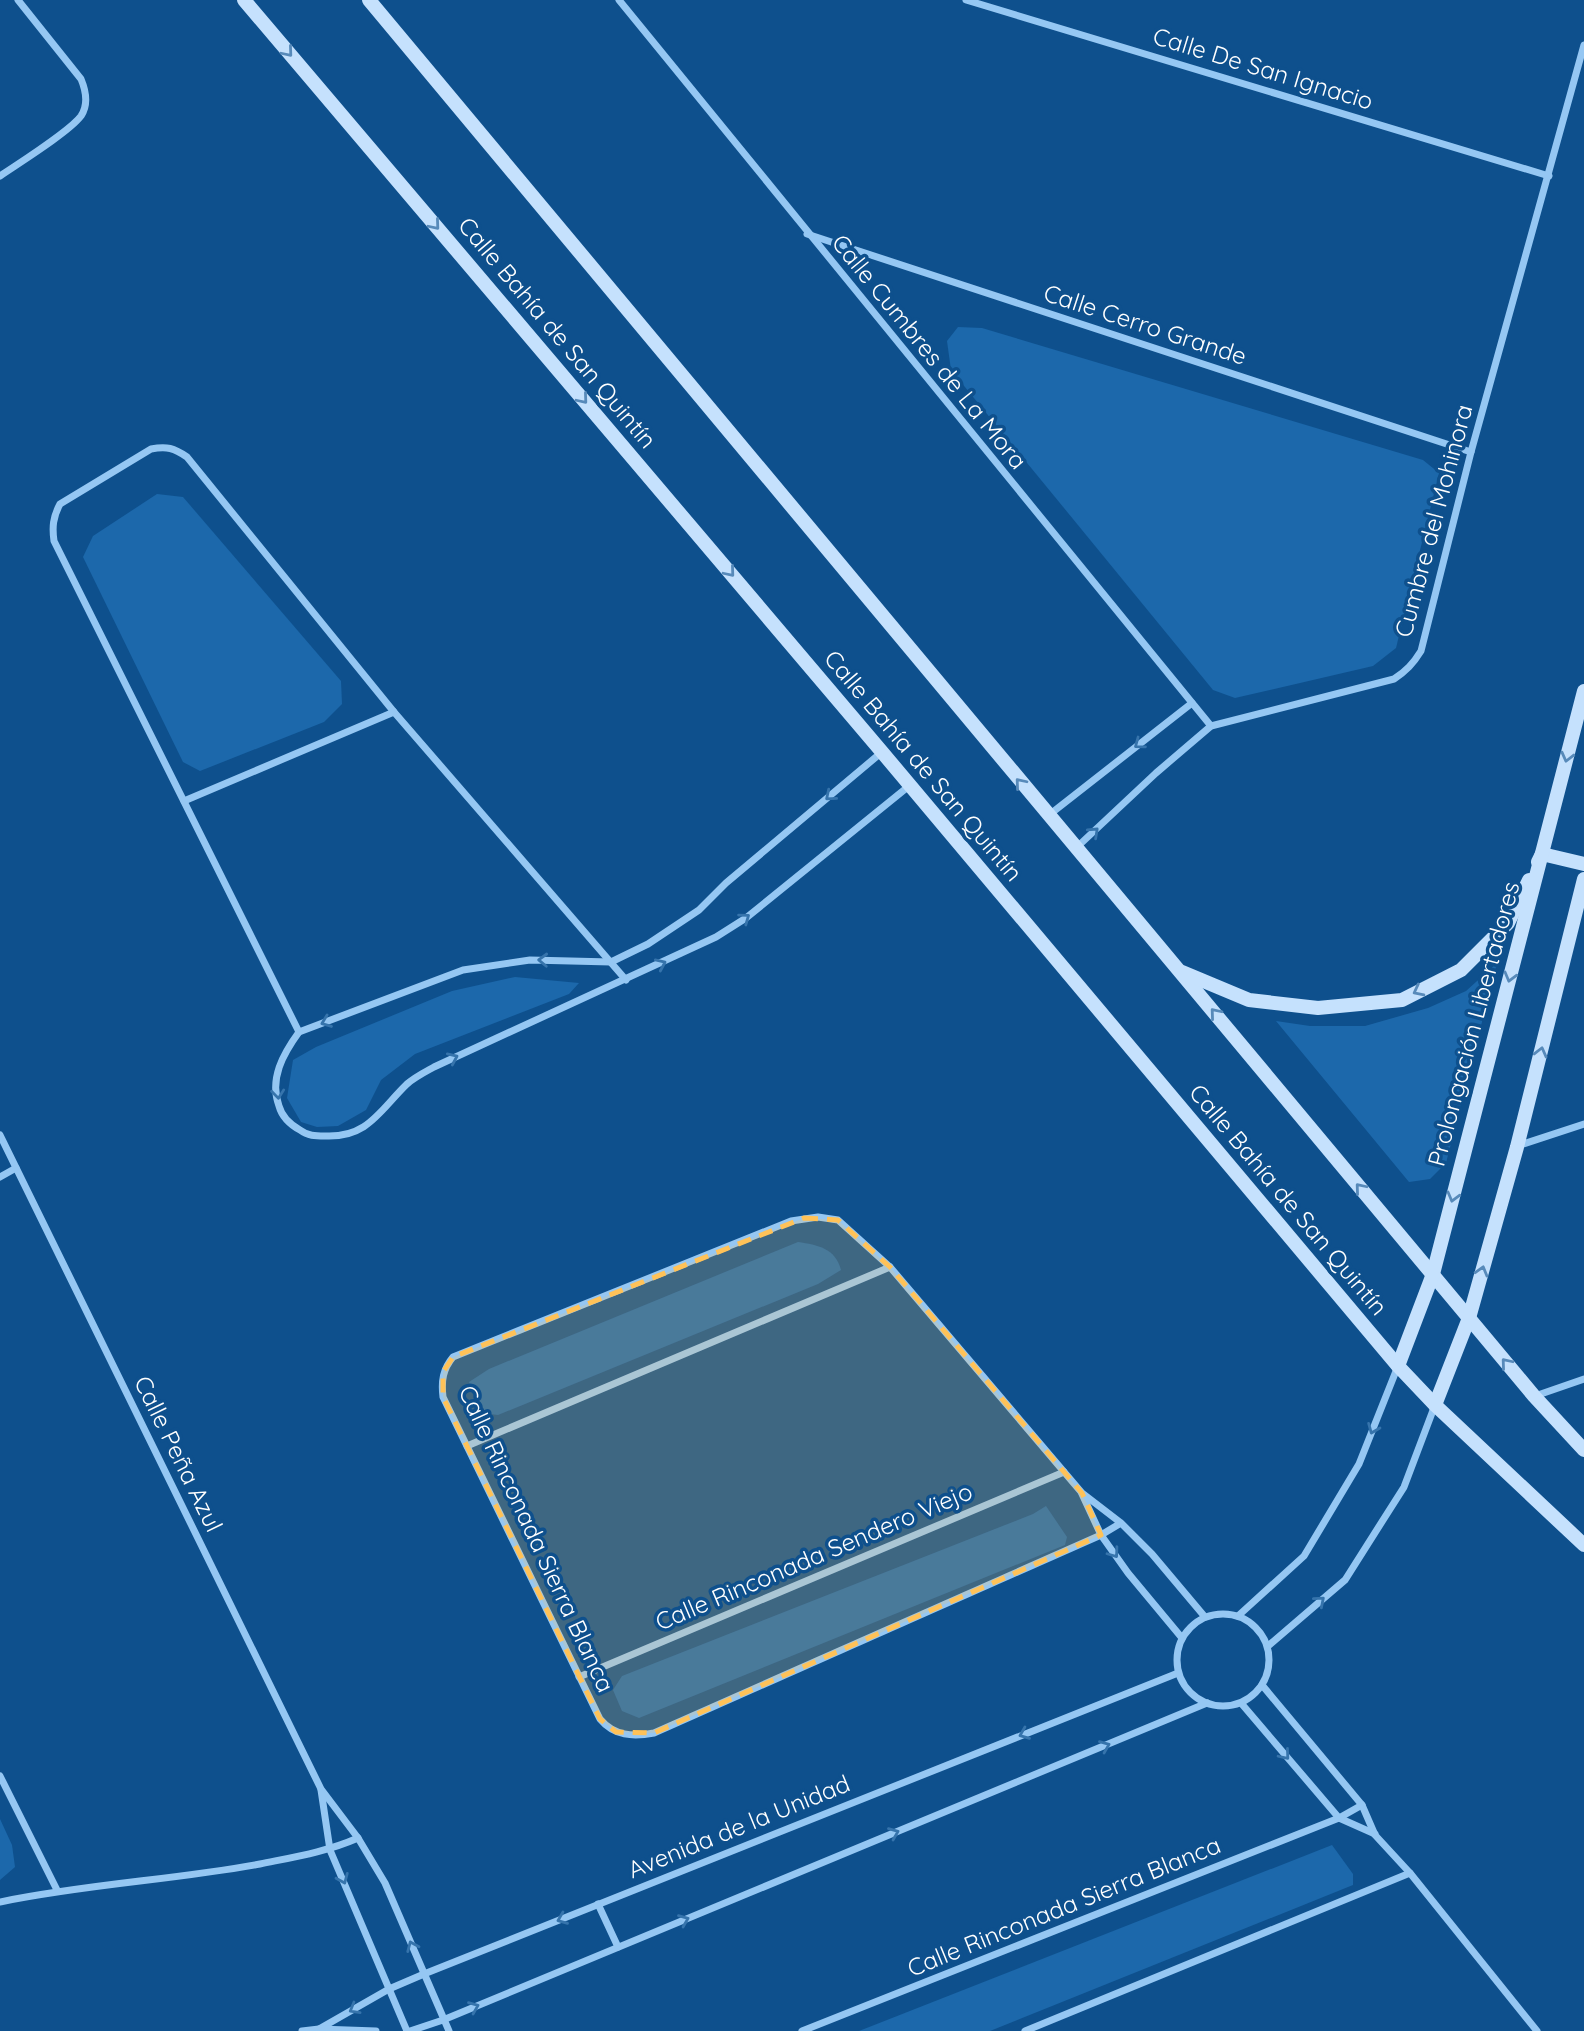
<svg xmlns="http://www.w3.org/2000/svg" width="1584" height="2031" font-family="Quicksand,sans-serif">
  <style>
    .green { fill: #1c68ab }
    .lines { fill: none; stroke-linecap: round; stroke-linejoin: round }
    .street { stroke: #95c7f3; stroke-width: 7 }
    .secondary { stroke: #c5e1fd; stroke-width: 14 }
    .oneway { stroke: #578aba }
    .oneway2 { stroke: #3674ac }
    .marked { fill: #ffc258; fill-opacity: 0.2; stroke: #ffc258; stroke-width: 5; stroke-dasharray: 14 9; stroke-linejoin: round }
    .labels { text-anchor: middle; stroke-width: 7; stroke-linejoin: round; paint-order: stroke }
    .street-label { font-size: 24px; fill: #fff; stroke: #0e508d }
  </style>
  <rect width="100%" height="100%" fill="#0e508d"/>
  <g class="green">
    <polygon points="958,327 982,328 1423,460 1439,473 1396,648 1373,666 1235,698 1213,690 951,370 947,341"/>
    <polygon points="157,494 183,497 341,681 342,704 324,722 200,771 183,762 83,557 93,536"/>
    <polygon points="1497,963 1446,1163 1430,1179 1409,1182 1276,1021 1310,1026 1365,1026 1428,1008 1466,991"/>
    <polygon points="515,977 579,983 569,994 415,1054 381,1080 366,1110 338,1126 317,1127 301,1122 287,1098 293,1060 316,1047 452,991"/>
    <path d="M798,1242C818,1245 835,1248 841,1270L818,1284L498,1415L481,1413L469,1382L489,1369Z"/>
    <polygon points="1046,1506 1067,1537 1065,1545 639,1718 622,1711 613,1690 622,1676 1033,1514"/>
    <polygon points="0,1819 12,1845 15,1867 0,1880"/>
    <polygon points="1332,1845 1353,1874 1353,1885 990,2031 859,2031"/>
  </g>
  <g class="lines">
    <g class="street">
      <polyline points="619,0 1211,726"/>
      <polyline points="966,0 1549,176"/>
      <path d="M0,176C19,163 69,132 81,116C89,104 86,91 81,79L18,0"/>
      <polyline points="807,234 1471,452"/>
      <path d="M882,752L726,883L699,910L648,944L611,962L530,960L463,970L299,1032C283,1054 269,1079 279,1106C282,1117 291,1125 300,1130C308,1136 315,1136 325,1136C368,1138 380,1110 407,1084C415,1077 425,1072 434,1067L716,937L746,918L909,786"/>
      <polyline points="184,801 394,712"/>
      <polyline points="1049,815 1192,703"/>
      <path d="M1076,848L1156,773L1211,726L1394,679C1406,671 1413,664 1421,651L1471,452L1584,45"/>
      <path d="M299,1032L54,541C52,527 53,517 60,504L151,449C167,446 174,448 187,457L394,712L626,980"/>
      <polyline points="0,1135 321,1789 358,1838 385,1883 449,2031"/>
      <polyline points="1517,1146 1584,1124"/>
      <polyline points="0,1177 16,1168"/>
      <polyline points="1535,1396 1584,1379"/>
      <polyline points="467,1446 890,1267"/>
      <polyline points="1082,1494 1101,1535 1128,1573 1182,1638"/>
      <path d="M1121,1523L1101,1535L654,1733C633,1737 614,1736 600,1719L443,1397C441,1381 443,1369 453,1357L791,1221L818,1217L838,1220L890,1267L1082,1493L1121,1523L1152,1554L1205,1617"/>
      <circle cx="1223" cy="1660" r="46"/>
      <polyline points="1238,1616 1304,1556 1359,1464 1398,1366"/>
      <polyline points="1268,1646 1345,1580 1404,1487 1435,1405"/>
      <polyline points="579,1677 1064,1472"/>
      <polyline points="1262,1685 1362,1805 1375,1835 1410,1873 1537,2031"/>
      <polyline points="1241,1703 1339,1818 1375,1834"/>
      <polyline points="0,1776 57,1890"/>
      <polyline points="321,1790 330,1850 407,2031"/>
      <path d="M0,1902C86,1884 174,1880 260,1864C294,1857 326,1852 358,1838"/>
      <polyline points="598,1904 618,1947"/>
      <polyline points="319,2029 389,1989 424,1974 1178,1673"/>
      <polyline points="302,2031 319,2029 376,2031"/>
      <polyline points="410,2031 443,2020 1207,1703"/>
      <polyline points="802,2031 1339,1818 1362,1805"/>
      <polyline points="1025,2031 1410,1873"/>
    </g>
    <g class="secondary">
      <polyline points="244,0 882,752 1398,1366 1435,1405 1584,1545"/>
      <polyline points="369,0 1534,1396 1584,1450"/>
      <polyline points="1538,862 1542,854 1584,864"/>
      <polyline points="1182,972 1249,1000 1318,1008 1402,1000 1461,970 1508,923 1529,880"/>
      <polyline points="1398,1366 1433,1274 1584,691"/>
      <polyline points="1435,1405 1469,1318 1517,1147 1584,879"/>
    </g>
  </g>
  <defs><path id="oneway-chevron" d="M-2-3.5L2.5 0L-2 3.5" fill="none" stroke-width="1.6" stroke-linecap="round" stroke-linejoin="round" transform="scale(1.75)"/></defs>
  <g class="oneway">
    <use href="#oneway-chevron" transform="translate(288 52) rotate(50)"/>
    <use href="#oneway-chevron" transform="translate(435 225) rotate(50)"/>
    <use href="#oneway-chevron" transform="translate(583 399) rotate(50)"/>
    <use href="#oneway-chevron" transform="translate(730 572) rotate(50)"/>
    <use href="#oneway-chevron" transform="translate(1567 757) rotate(104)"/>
    <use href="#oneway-chevron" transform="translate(1020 783) rotate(-130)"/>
    <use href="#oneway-chevron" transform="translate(1510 977) rotate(105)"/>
    <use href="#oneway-chevron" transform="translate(1418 991) rotate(153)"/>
    <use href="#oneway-chevron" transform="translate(1215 1013) rotate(-130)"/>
    <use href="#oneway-chevron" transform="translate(1541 1052) rotate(-76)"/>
    <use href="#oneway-chevron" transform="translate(1360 1188) rotate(-130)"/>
    <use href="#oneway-chevron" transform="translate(1453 1197) rotate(105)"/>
    <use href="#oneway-chevron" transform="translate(1482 1271) rotate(-74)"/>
    <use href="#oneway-chevron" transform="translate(1506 1363) rotate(-130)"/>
  </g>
  <g class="oneway2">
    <use href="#oneway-chevron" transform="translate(1139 744) rotate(143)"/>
    <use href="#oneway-chevron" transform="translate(830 796) rotate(140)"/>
    <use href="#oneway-chevron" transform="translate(1094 832) rotate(-43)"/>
    <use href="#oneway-chevron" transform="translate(745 918) rotate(-36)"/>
    <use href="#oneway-chevron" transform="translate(543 960) rotate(-178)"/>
    <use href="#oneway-chevron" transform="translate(661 964) rotate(-24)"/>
    <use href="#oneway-chevron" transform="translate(326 1022) rotate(159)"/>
    <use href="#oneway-chevron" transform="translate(453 1058) rotate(-24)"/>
    <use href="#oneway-chevron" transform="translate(278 1094) rotate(84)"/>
    <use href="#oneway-chevron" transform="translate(1373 1429) rotate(112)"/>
    <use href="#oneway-chevron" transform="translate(1114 1553) rotate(54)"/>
    <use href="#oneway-chevron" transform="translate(1320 1601) rotate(-41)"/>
    <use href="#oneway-chevron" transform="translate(1024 1734) rotate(158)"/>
    <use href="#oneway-chevron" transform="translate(1105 1746) rotate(-22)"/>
    <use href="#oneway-chevron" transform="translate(1285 1755) rotate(50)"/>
    <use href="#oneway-chevron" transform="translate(894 1833) rotate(-22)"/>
    <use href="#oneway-chevron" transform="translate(343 1879) rotate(67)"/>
    <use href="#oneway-chevron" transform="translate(562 1919) rotate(158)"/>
    <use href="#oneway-chevron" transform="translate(684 1920) rotate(-22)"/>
    <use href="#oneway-chevron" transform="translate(412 1946) rotate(-113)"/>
    <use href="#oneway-chevron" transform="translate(474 2007) rotate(-22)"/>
    <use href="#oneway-chevron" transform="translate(354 2009) rotate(150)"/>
  </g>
  <path class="marked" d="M804,1218L838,1220L890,1267L1082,1493L1101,1535L654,1733L616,1732L600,1719L443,1397V1372L453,1357Z"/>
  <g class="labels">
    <g class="street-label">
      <text transform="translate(1263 69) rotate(17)" y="8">Calle De San Ignacio</text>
      <text transform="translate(1145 325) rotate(18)" y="8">Calle Cerro Grande</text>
      <text transform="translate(557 333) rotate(50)" y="8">Calle Bahía de San Quintín</text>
      <text transform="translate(929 352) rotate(51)" y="8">Calle Cumbres de La Mora</text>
      <text transform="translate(1434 521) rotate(-75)" y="8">Cumbre del Mohinora</text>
      <text transform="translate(923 766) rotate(50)" y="8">Calle Bahía de San Quintín</text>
      <text transform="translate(1474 1024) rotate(-75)" y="8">Prolongación Libertadores</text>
      <text transform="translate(1288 1200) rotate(50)" y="8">Calle Bahía de San Quintín</text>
      <text transform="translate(178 1454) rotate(64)" y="8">Calle Peña Azul</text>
      <text transform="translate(536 1539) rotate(65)" y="8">Calle Rinconada Sierra Blanca</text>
      <text transform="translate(814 1557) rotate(-23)" y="8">Calle Rinconada Sendero Viejo</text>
      <text transform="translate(739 1827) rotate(-22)" y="8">Avenida de la Unidad</text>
      <text transform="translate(1064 1907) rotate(-22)" y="8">Calle Rinconada Sierra Blanca</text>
    </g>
  </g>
</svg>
